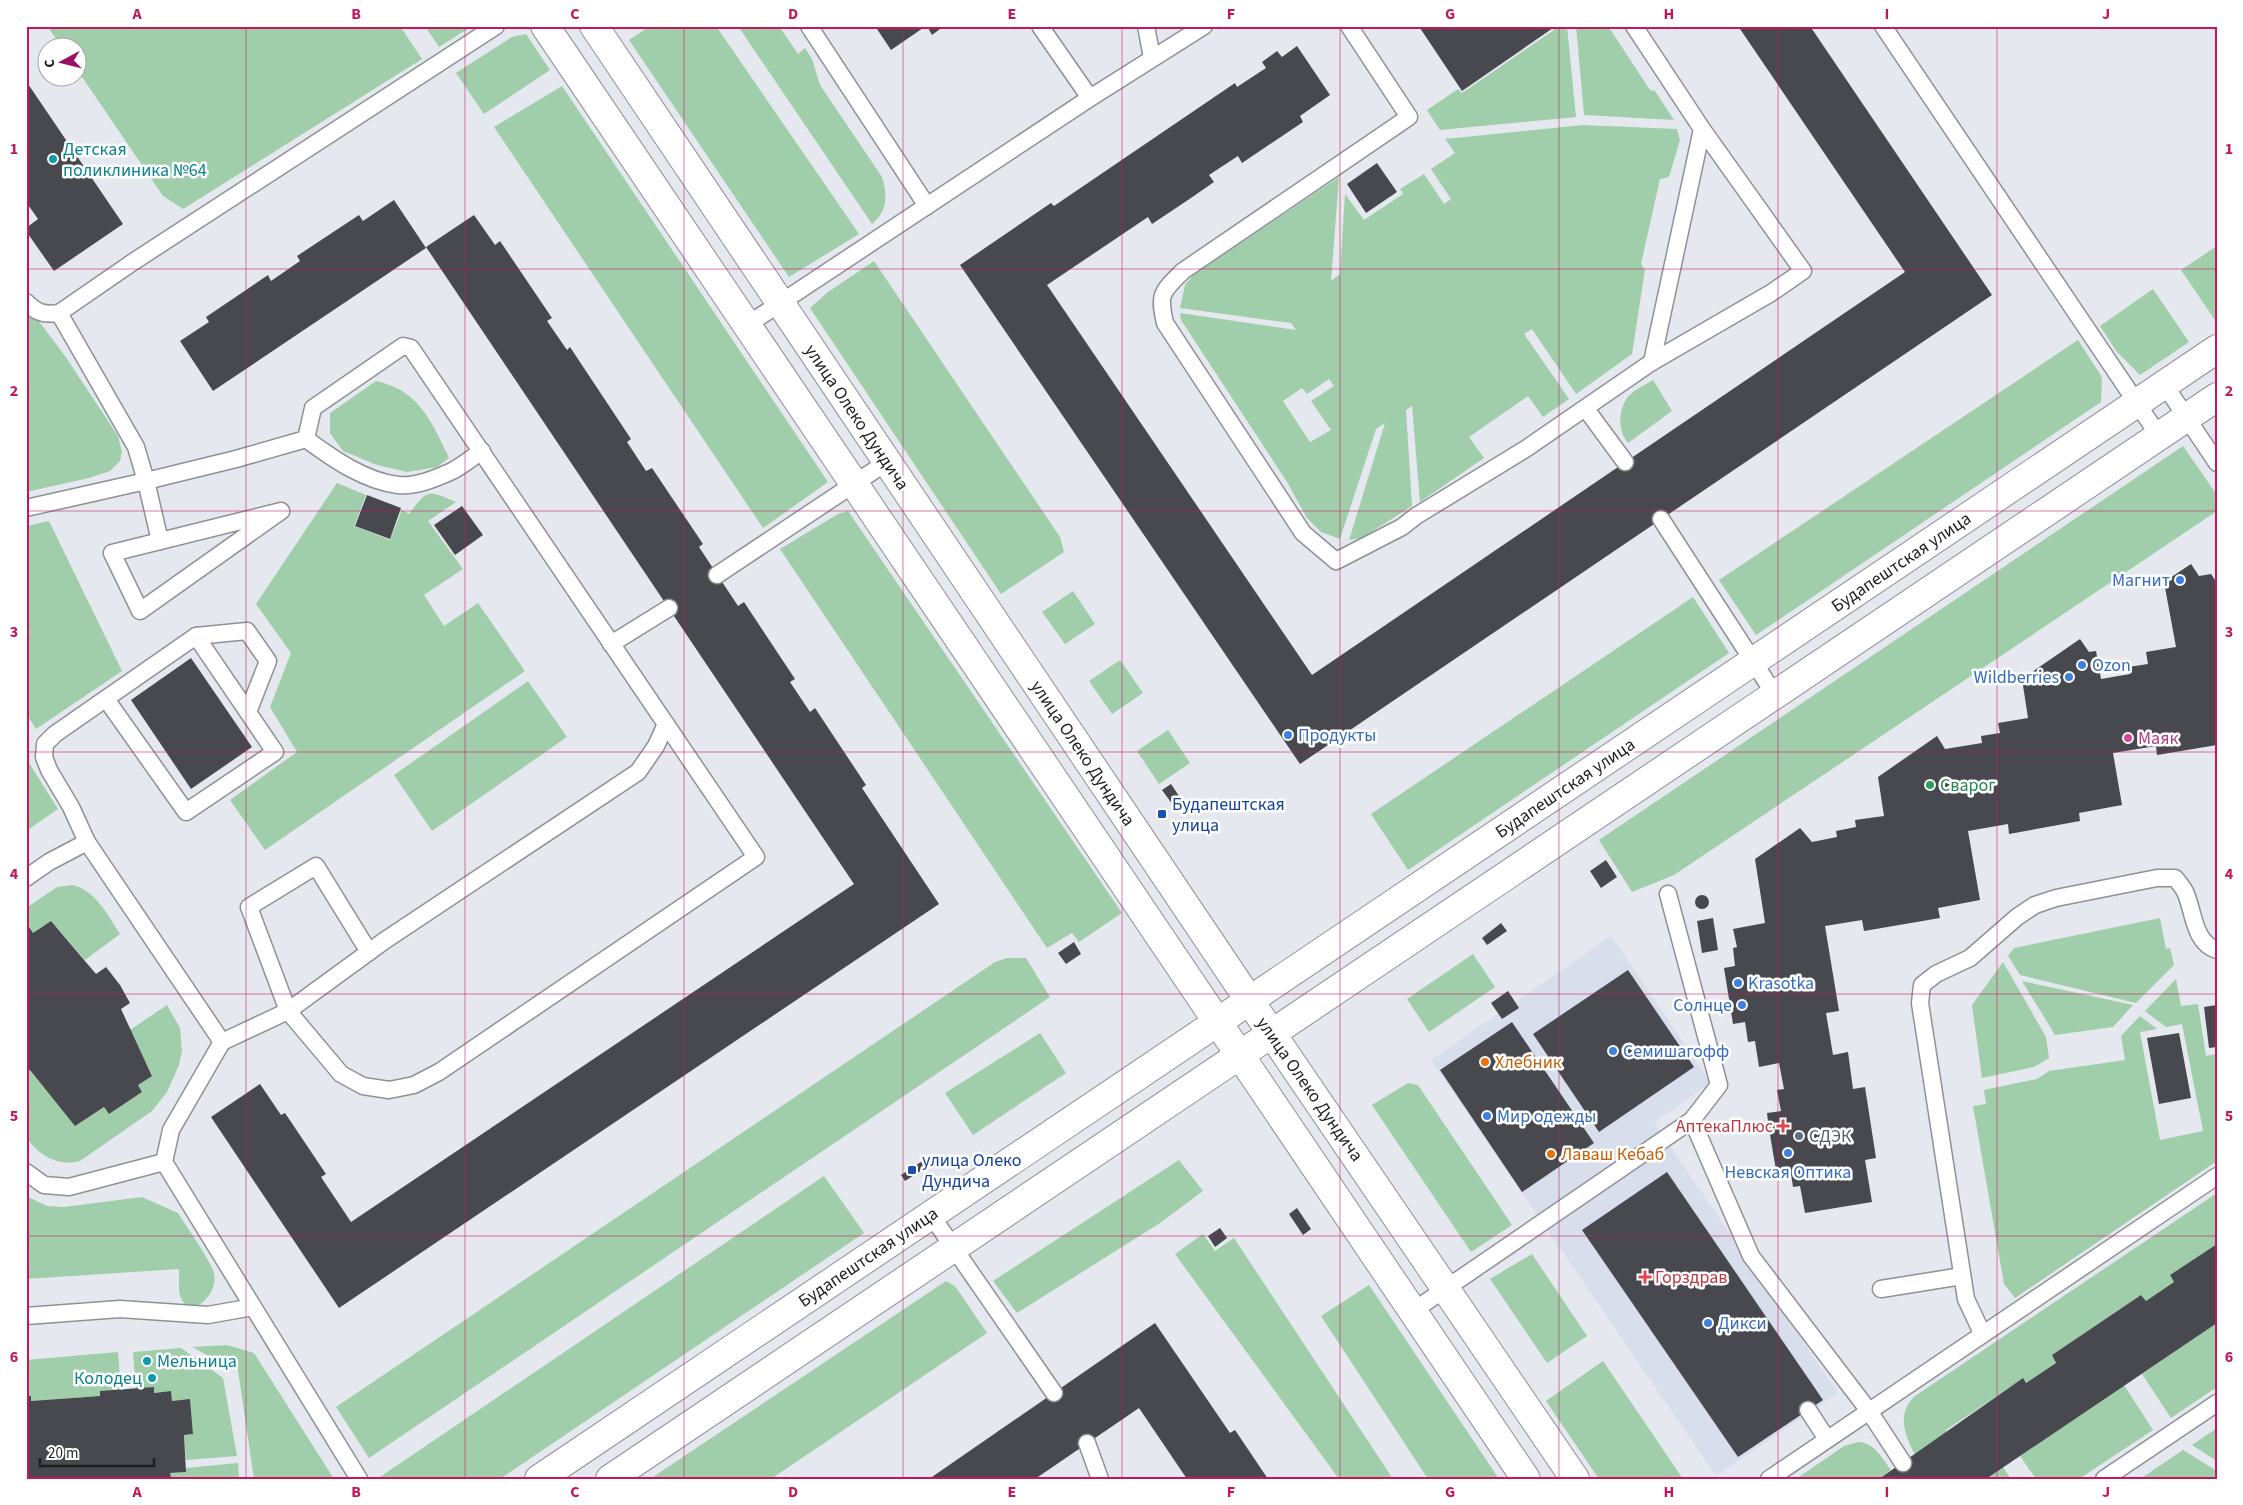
<svg xmlns="http://www.w3.org/2000/svg" width="2243" height="1505" font-family="'Source Sans 3',sans-serif">
  <style>
    .built { fill: #d9deec }
    .green { fill: #a0ceaa; fill-rule: evenodd }
    .building { fill: #47494f }
    .lines { fill: none; stroke-linecap: round; stroke-linejoin: round }
    .service-casing { stroke: #8e9198; stroke-width: 19 }
    .minor-casing { stroke: #8e9198; stroke-width: 30 }
    .tertiary-casing { stroke: #8e9198; stroke-width: 30 }
    .service { stroke: #fff; stroke-width: 16 }
    .minor { stroke: #fff; stroke-width: 28 }
    .tertiary { stroke: #fff; stroke-width: 28 }
    .grid { fill: none; stroke: #c2185b; stroke-width: 1; stroke-opacity: 0.55 }
    .culture-dot { fill: #0f9aa8; stroke: #fff; stroke-width: 2 }
    .shop-dot { fill: #3f7fe0; stroke: #fff; stroke-width: 2 }
    .hotel-dot { fill: #d1479c; stroke: #fff; stroke-width: 2 }
    .leisure-dot { fill: #2e9e5b; stroke: #fff; stroke-width: 2 }
    .transit-dot { fill: #1a4fb4; stroke: #fff; stroke-width: 2 }
    .food-dot { fill: #e8710a; stroke: #fff; stroke-width: 2 }
    .health-dot { fill: #e0444e; stroke: #fff; stroke-width: 2 }
    .service-dot { fill: #5c6f8a; stroke: #fff; stroke-width: 2 }
    .labels { text-anchor: middle; stroke-width: 5; stroke-linejoin: round; paint-order: stroke }
    .culture-label { font-size: 18px; fill: #0d838f; stroke: #fff; text-anchor: start }
    .street-label { font-size: 18px; fill: #1e1f22; stroke: #fff }
    .shop-label { font-size: 18px; fill: #366cbe; stroke: #fff; text-anchor: start }
    .hotel-label { font-size: 18px; fill: #b23c85; stroke: #fff; text-anchor: start }
    .leisure-label { font-size: 18px; fill: #27864d; stroke: #fff; text-anchor: start }
    .transit-label { font-size: 18px; fill: #164399; stroke: #fff; text-anchor: start }
    .food-label { font-size: 18px; fill: #c56008; stroke: #fff; text-anchor: start }
    .health-label { font-size: 18px; fill: #be3a42; stroke: #fff; text-anchor: end }
    .service-label { font-size: 18px; fill: #4e5e75; stroke: #fff; text-anchor: start }
    .neatline { fill: none; stroke: #c2185b; stroke-width: 2 }
    .grid-label { font-size: 16px; text-anchor: middle; font-weight: bold; fill: #c2185b }
  </style>
  <rect width="100%" height="100%" fill="#e5e8ef"/>
  <polygon class="built" points="1611,936 1711,1083 1654,1122 1838,1393 1716,1476 1431,1060"/>
  <g class="green">
    <polygon points="47,26 400,26 422,59 183,209 163,196 78,71 78,48 62,47"/>
    <polygon points="425,26 472,26 439,47"/>
    <polygon points="650,26 716,26 859,234 789,277 629,40"/>
    <path d="M738,26H779L798,54L805,48L812,59L820,85L882,177C888,195 887,212 872,224Z"/>
    <polygon points="1553,26 1567,26 1576,117 1440,130 1427,110 1458,89 1462,93 1554,30"/>
    <polygon points="1576,26 1608,26 1650,90 1655,91 1674,120 1584,115"/>
    <polygon points="526,34 550,70 484,114 456,73 512,37"/>
    <polygon points="562,86 828,482 763,528 494,127"/>
    <path d="M1583,125L1677,129L1680,140L1669,177L1660,179L1641,264L1645,270L1632,354L1576,394L1532,329L1524,334L1569,399L1543,417L1528,396L1469,437L1484,458L1420,502L1412,406L1406,410L1412,506L1362,538L1349,540L1385,423L1376,429L1340,539L1321,532L1307,518L1287,482L1181,320L1180,313L1296,330L1291,323L1180,308L1185,285L1194,274L1339,177L1331,281L1340,274L1345,194L1364,220L1403,194L1400,189L1424,174L1444,204L1451,199L1431,169L1455,153L1445,139ZM1329,379L1334,386L1311,401L1331,430L1310,442L1283,401L1302,388L1307,394Z"/>
    <polygon points="2217,246 2217,323 2181,270"/>
    <polygon points="874,261 1060,537 1064,552 1001,594 810,308 828,292"/>
    <polygon points="2153,289 2189,342 2140,375 2117,352 2100,326"/>
    <polygon points="26,304 65,356 118,436 122,452 120,461 110,471 89,478 26,492"/>
    <polygon points="2078,340 2100,374 2102,379 2101,402 1756,635 1719,580"/>
    <path d="M1653,380L1672,411L1628,443C1618,431 1618,411 1627,398C1632,391 1645,385 1653,380Z"/>
    <path d="M376,381C419,390 432,422 449,458L437,467L407,472L377,465L343,451L330,433V413Z"/>
    <polygon points="2183,446 2217,495 2217,511 1674,875 1632,892 1599,840"/>
    <path d="M337,483L366,495L354,526L390,540L402,510L409,514C428,489 427,490 456,502L428,521L463,569L424,595L444,626L478,603L525,671L265,850L230,800L297,752L270,707L291,653L256,604Z"/>
    <polygon points="848,511 1122,913 1079,942 1072,933 1047,948 780,549 838,514"/>
    <polygon points="49,521 122,671 36,729 26,713 26,526"/>
    <polygon points="1073,591 1095,624 1065,644 1042,612"/>
    <polygon points="1693,597 1729,653 1408,870 1371,814"/>
    <polygon points="1120,660 1143,693 1112,714 1089,681"/>
    <polygon points="528,681 567,737 432,831 394,775"/>
    <polygon points="1168,730 1190,763 1159,784 1137,751"/>
    <polygon points="26,758 58,809 26,831"/>
    <path d="M73,885C97,892 107,914 120,934L85,960L51,921L33,933L29,925L26,926V908L57,887Z"/>
    <polygon points="2160,918 2166,949 2170,948 2174,965 2136,1003 2020,975 2008,956 2014,948"/>
    <polygon points="1473,954 1495,987 1429,1032 1407,999"/>
    <polygon points="1007,958 1026,958 1050,997 369,1458 336,1407 995,962"/>
    <polygon points="2003,962 2046,1037 2049,1058 2034,1067 1982,1078 1972,1005"/>
    <polygon points="2176,979 2181,1006 2198,1004 2206,1056 2217,1054 2217,1161 2015,1298 2004,1284 1973,1106 1986,1104 1984,1090 2037,1079 2049,1071 2125,1060 2121,1036 2140,1016 2157,1029 2140,1032 2160,1140 2203,1131 2182,1024 2166,1027 2145,1011"/>
    <polygon points="2022,981 2133,1005 2113,1027 2055,1035"/>
    <path d="M167,1005L180,1028L182,1051L179,1065L167,1092L152,1111L80,1161C58,1167 38,1155 26,1137V1072L30,1070L75,1125L104,1107L109,1114L142,1092L138,1085L152,1075L130,1030Z"/>
    <polygon points="1040,1033 1066,1073 973,1135 945,1093"/>
    <polygon points="1408,1083 1418,1085 1512,1225 1471,1252 1372,1105"/>
    <polygon points="1179,1160 1203,1191 1160,1223 1017,1313 993,1281"/>
    <polygon points="824,1176 864,1233 500,1479 381,1479 380,1477"/>
    <path d="M2217,1193V1244L2170,1275L2174,1282L2146,1301L2141,1295L2052,1355L2056,1363L2026,1383L2022,1379L1946,1430L1947,1433L1915,1455C1905,1435 1896,1414 1915,1396Z"/>
    <path d="M26,1196L47,1206L64,1207L142,1197L178,1213C186,1226 211,1261 214,1273C219,1294 192,1319 182,1300C177,1292 180,1278 179,1269L26,1279Z"/>
    <polygon points="1203,1234 1215,1251 1234,1238 1393,1479 1339,1479 1175,1254"/>
    <polygon points="1532,1254 1587,1336 1547,1363 1490,1279"/>
    <polygon points="946,1281 955,1286 987,1333 771,1479 650,1479"/>
    <polygon points="1369,1285 1499,1479 1428,1479 1321,1316"/>
    <polygon points="2217,1323 2217,1387 2171,1418 2142,1374"/>
    <polygon points="227,1345 254,1353 334,1479 254,1479 237,1364 218,1361 192,1347"/>
    <polygon points="181,1348 223,1378 237,1456 186,1460 184,1435 193,1434 190,1400 172,1401 171,1391 154,1393 154,1387 136,1389 133,1352"/>
    <polygon points="118,1352 121,1390 100,1396 31,1401 31,1396 26,1396 26,1360"/>
    <polygon points="1603,1361 1683,1479 1599,1479 1546,1401"/>
    <polygon points="2124,1385 2153,1430 2079,1479 2036,1479 2020,1456"/>
    <polygon points="2217,1428 2217,1461 2192,1445"/>
    <path d="M1858,1442C1875,1443 1882,1458 1891,1470L1879,1479H1796L1844,1446Z"/>
    <polygon points="2183,1450 2217,1471 2217,1479 2140,1479"/>
    <polygon points="238,1463 239,1479 163,1479 170,1473 186,1472 186,1468"/>
    <polygon points="2003,1467 2011,1479 1986,1479"/>
  </g>
  <g class="building">
    <polygon points="875,26 926,26 891,50"/>
    <polygon points="927,26 944,26 932,35"/>
    <polygon points="1422,26 1552,26 1553,28 1462,91 1420,28"/>
    <polygon points="1738,26 1810,26 1992,295 1300,764 960,265 1051,203 1054,206 1235,83 1237,87 1266,68 1262,62 1277,51 1282,57 1297,46 1330,95 1300,116 1303,122 1242,163 1238,156 1209,175 1214,182 1188,200 1152,224 1148,217 1047,285 1312,675 1905,272"/>
    <polygon points="26,81 123,224 54,271 26,231 26,228 38,219 26,202"/>
    <polygon points="1377,163 1397,192 1366,213 1347,184"/>
    <polygon points="394,200 426,248 213,391 180,341 209,322 206,317 268,275 271,281 300,261 297,256 359,215 363,221"/>
    <polygon points="474,215 495,245 500,241 552,318 547,321 567,350 570,347 631,439 627,442 646,471 652,468 703,544 699,547 738,606 744,602 795,679 790,682 810,712 815,708 866,785 862,788 939,904 339,1308 211,1117 260,1084 281,1115 285,1113 326,1174 321,1177 351,1222 854,884 426,247"/>
    <polygon points="367,495 401,508 390,539 355,526"/>
    <polygon points="462,506 483,535 455,555 434,525"/>
    <polygon points="2191,564 2199,576 2211,574 2217,583 2217,745 2157,755 2156,746 2113,753 2122,805 2079,813 2080,821 2009,834 2008,824 1968,831 1980,900 1938,908 1940,918 1864,931 1862,920 1825,926 1839,1011 1826,1013 1833,1055 1848,1052 1853,1089 1865,1087 1876,1158 1865,1160 1872,1202 1805,1213 1800,1186 1793,1187 1790,1167 1776,1170 1769,1129 1767,1113 1781,1111 1777,1090 1784,1089 1779,1063 1759,1067 1755,1041 1748,1042 1745,1022 1733,1024 1724,968 1735,966 1733,948 1737,947 1733,929 1765,923 1755,859 1800,828 1812,842 1837,837 1836,831 1856,827 1855,820 1884,816 1878,777 1937,736 1945,749 1982,743 1981,736 2000,733 1998,723 2028,718 2022,679 2080,639 2089,652 2096,651 2101,679 2130,674 2128,667 2148,664 2146,652 2176,647 2164,582"/>
    <polygon points="191,658 252,747 191,789 131,700"/>
    <polygon points="1171,784 1187,808 1178,812 1162,790"/>
    <polygon points="1606,860 1617,877 1601,888 1590,871"/>
    <circle cx="1702" cy="902" r="7"/>
    <polygon points="1713,918 1718,950 1702,953 1697,921"/>
    <polygon points="51,921 96,974 106,967 120,985 130,1003 121,1009 152,1076 138,1085 142,1092 109,1114 104,1107 75,1126 30,1070 26,1072 26,926 28,925 33,933"/>
    <polygon points="1501,923 1507,931 1487,945 1482,938"/>
    <polygon points="1074,942 1081,954 1066,964 1058,953"/>
    <polygon points="1628,970 1694,1067 1599,1132 1533,1034"/>
    <polygon points="1508,991 1519,1008 1502,1019 1491,1003"/>
    <polygon points="2217,1005 2217,1047 2209,1048 2204,1007"/>
    <polygon points="1512,1022 1594,1143 1522,1192 1440,1070"/>
    <polygon points="2179,1033 2191,1098 2159,1104 2147,1038"/>
    <polygon points="924,1160 928,1166 905,1181 901,1175"/>
    <polygon points="1667,1172 1823,1400 1738,1457 1582,1230"/>
    <polygon points="1297,1208 1311,1229 1303,1235 1289,1214"/>
    <polygon points="1220,1228 1227,1238 1215,1247 1208,1236"/>
    <polygon points="2217,1244 2217,1323 1986,1479 1879,1479 2023,1378 2026,1383 2056,1363 2052,1355 2141,1295 2146,1301 2174,1282 2170,1275"/>
    <polygon points="1155,1323 1230,1433 1235,1430 1268,1479 1187,1479 1139,1408 1035,1479 929,1479"/>
    <polygon points="154,1387 154,1393 171,1391 172,1401 190,1399 193,1434 184,1435 186,1472 170,1473 171,1478 163,1479 26,1479 26,1396 31,1396 31,1401 100,1396 100,1391"/>
  </g>
  <g class="lines">
    <g class="service-casing">
      <g id="service">
        <polyline points="809,26 927,206"/>
        <polyline points="1040,26 1090,98"/>
        <polyline points="1146,26 1152,58"/>
        <path d="M1349,26L1409,117L1183,271C1162,292 1158,293 1165,323L1303,533L1336,561L1402,527L1416,516L1527,448L1652,362L1771,293L1803,271L1702,129L1634,26"/>
        <polyline points="1883,26 2159,436"/>
        <path d="M26,302C37,313 44,315 59,313"/>
        <polyline points="747,325 1090,98 1204,26"/>
        <polyline points="1652,362 1702,129"/>
        <polyline points="2164,384 2217,463"/>
        <polyline points="1586,409 1625,462"/>
        <path d="M306,439C332,458 364,481 398,485C415,487 434,479 450,472C461,467 471,458 482,451"/>
        <polyline points="26,508 146,481 160,541"/>
        <polygon points="281,511 140,611 112,553"/>
        <polyline points="1661,519 1775,695"/>
        <polyline points="717,575 887,462"/>
        <polyline points="196,636 247,631 268,661 248,712"/>
        <polyline points="611,644 669,608"/>
        <polyline points="87,842 71,807 49,770 44,757 45,744 55,734 196,636 275,752 186,812 106,699"/>
        <polyline points="26,878 49,862 87,842 222,1042"/>
        <polyline points="1668,894 1719,1085 1692,1120"/>
        <polyline points="369,952 316,866 249,907 288,1011 341,1074 363,1086 389,1090 414,1085 439,1072 756,857 411,348 403,346 313,408 306,439 236,459 146,481 136,447 59,313 133,262 496,26"/>
        <polyline points="26,1172 44,1185 69,1187 164,1162"/>
        <polyline points="931,1215 1054,1393"/>
        <polyline points="1881,1289 1962,1276"/>
        <polyline points="1413,1311 1692,1120 1751,1256 1869,1411 1903,1463"/>
        <polyline points="26,1316 120,1309 208,1315 253,1307"/>
        <path d="M1982,1333L1966,1299L1920,1003L1922,985L1936,974L1970,958L2017,917L2035,905L2056,898L2157,878H2175C2179,883 2184,888 2186,894C2194,913 2194,943 2217,950"/>
        <polyline points="1808,1410 1827,1439"/>
        <polyline points="1087,1443 1100,1479"/>
        <polyline points="359,1479 164,1162 171,1130 222,1042 288,1011 384,941 638,772 656,746 666,724"/>
        <polyline points="1769,1479 2217,1176"/>
        <polyline points="2104,1479 2217,1403"/>
      </g>
    </g>
    <g class="minor-casing">
      <g id="minor">
        <polyline points="539,1479 2217,349"/>
        <polyline points="610,1479 2217,397"/>
      </g>
    </g>
    <g class="tertiary-casing">
      <g id="tertiary">
        <polyline points="545,26 1526,1479"/>
        <polyline points="594,26 1272,1034 1575,1479"/>
      </g>
    </g>
    <use href="#service" class="service"/>
    <use href="#minor" class="minor"/>
    <use href="#tertiary" class="tertiary"/>
  </g>
  <path class="grid" d="M246,26V1479M465,26V1479M684,26V1479M903,26V1479M1122,26V1479M1340,26V1479M1559,26V1479M1778,26V1479M1997,26V1479M26,269H2217M26,511H2217M26,752H2217M26,994H2217M26,1236H2217"/>
  <g class="culture-dot">
    <circle cx="53" cy="159" r="5"/>
    <circle cx="147" cy="1361" r="5"/>
    <circle cx="152" cy="1378" r="5"/>
  </g>
  <g class="shop-dot">
    <circle cx="2180" cy="580" r="5"/>
    <circle cx="2082" cy="665" r="5"/>
    <circle cx="2069" cy="677" r="5"/>
    <circle cx="1288" cy="735" r="5"/>
    <circle cx="1738" cy="983" r="5"/>
    <circle cx="1742" cy="1005" r="5"/>
    <circle cx="1613" cy="1051" r="5"/>
    <circle cx="1487" cy="1116" r="5"/>
    <circle cx="1788" cy="1153" r="5"/>
    <circle cx="1708" cy="1323" r="5"/>
  </g>
  <circle class="hotel-dot" cx="2128" cy="738" r="5"/>
  <circle class="leisure-dot" cx="1930" cy="785" r="5"/>
  <g class="transit-dot">
    <rect x="1157" y="809" width="10" height="10" rx="2.5"/>
    <rect x="907" y="1165" width="10" height="10" rx="2.5"/>
  </g>
  <g class="food-dot">
    <circle cx="1485" cy="1062" r="5"/>
    <circle cx="1551" cy="1154" r="5"/>
  </g>
  <g class="health-dot">
    <path d="M1780.5 1118.5h5v5h5v5h-5v5h-5v-5h-5v-5h5z"/>
    <path d="M1642.5 1269.5h5v5h5v5h-5v5h-5v-5h-5v-5h5z"/>
  </g>
  <circle class="service-dot" cx="1799" cy="1136" r="5"/>
  <g class="labels">
    <g class="culture-label">
      <text x="63" y="155">Детская<tspan x="63" dy="21">поликлиника №64</tspan></text>
      <text x="157" y="1367">Мельница</text>
      <text x="142" y="1384" text-anchor="end">Колодец</text>
    </g>
    <g class="street-label">
      <text transform="translate(857 417) rotate(56)" y="6">улица Олеко Дундича</text>
      <text transform="translate(1901 562) rotate(-34)" y="6">Будапештская улица</text>
      <text transform="translate(1083 753) rotate(56)" y="6">улица Олеко Дундича</text>
      <text transform="translate(1565 788) rotate(-34)" y="6">Будапештская улица</text>
      <text transform="translate(1310 1089) rotate(55)" y="6">улица Олеко Дундича</text>
      <text transform="translate(868 1257) rotate(-34)" y="6">Будапештская улица</text>
    </g>
    <g class="shop-label">
      <text x="2170" y="586" text-anchor="end">Магнит</text>
      <text x="2092" y="671">Ozon</text>
      <text x="2059" y="683" text-anchor="end">Wildberries</text>
      <text x="1298" y="741">Продукты</text>
      <text x="1748" y="989">Krasotka</text>
      <text x="1732" y="1011" text-anchor="end">Солнце</text>
      <text x="1623" y="1057">Семишагофф</text>
      <text x="1497" y="1122">Мир одежды</text>
      <text x="1788" y="1178" text-anchor="middle">Невская Оптика</text>
      <text x="1718" y="1329">Дикси</text>
    </g>
    <g class="hotel-label">
      <text x="2138" y="744">Маяк</text>
    </g>
    <g class="leisure-label">
      <text x="1940" y="791">Сварог</text>
    </g>
    <g class="transit-label">
      <text x="1172" y="810">Будапештская<tspan x="1172" dy="21">улица</tspan></text>
      <text x="922" y="1166">улица Олеко<tspan x="922" dy="21">Дундича</tspan></text>
    </g>
    <g class="food-label">
      <text x="1495" y="1068">Хлебник</text>
      <text x="1561" y="1160">Лаваш Кебаб</text>
    </g>
    <g class="health-label">
      <text x="1773" y="1132">АптекаПлюс</text>
      <text x="1655" y="1283" text-anchor="start">Горздрав</text>
    </g>
    <g class="service-label">
      <text x="1809" y="1142">СДЭК</text>
    </g>
  </g>
  <rect width="2243" height="1505" fill="none" stroke="#ffffff" stroke-width="55"/>
  <g transform="translate(62 62) rotate(263)"><circle r="24" fill="#ffffff" stroke="#a5a5a7"/>
  <path d="M0-4L9 19L0 12L-9 19Z" fill="#9a1063"/>
  <text y="-8" font-size="14" font-weight="bold" text-anchor="middle" fill="#1e1f22">С</text>
  </g>
  <path d="M40 1458v8h114v-8" fill="none" stroke="#1e1f22" stroke-width="2.5"/>
  <text x="48" y="1458" font-size="15" fill="#1e1f22" stroke="#ffffff" stroke-width="4" paint-order="stroke">20 m</text>
  <rect x="28" y="28" width="2188" height="1450" class="neatline"/>
  <g class="grid-label">
    <text x="137" y="19">A</text>
    <text x="356" y="19">B</text>
    <text x="575" y="19">C</text>
    <text x="793" y="19">D</text>
    <text x="1012" y="19">E</text>
    <text x="1231" y="19">F</text>
    <text x="1450" y="19">G</text>
    <text x="1669" y="19">H</text>
    <text x="1887" y="19">I</text>
    <text x="2106" y="19">J</text>
    <text x="14" y="154">1</text>
    <text x="2229" y="154">1</text>
    <text x="14" y="396">2</text>
    <text x="2229" y="396">2</text>
    <text x="14" y="637">3</text>
    <text x="2229" y="637">3</text>
    <text x="14" y="879">4</text>
    <text x="2229" y="879">4</text>
    <text x="14" y="1121">5</text>
    <text x="2229" y="1121">5</text>
    <text x="14" y="1362">6</text>
    <text x="2229" y="1362">6</text>
    <text x="137" y="1497">A</text>
    <text x="356" y="1497">B</text>
    <text x="575" y="1497">C</text>
    <text x="793" y="1497">D</text>
    <text x="1012" y="1497">E</text>
    <text x="1231" y="1497">F</text>
    <text x="1450" y="1497">G</text>
    <text x="1669" y="1497">H</text>
    <text x="1887" y="1497">I</text>
    <text x="2106" y="1497">J</text>
  </g>
</svg>
